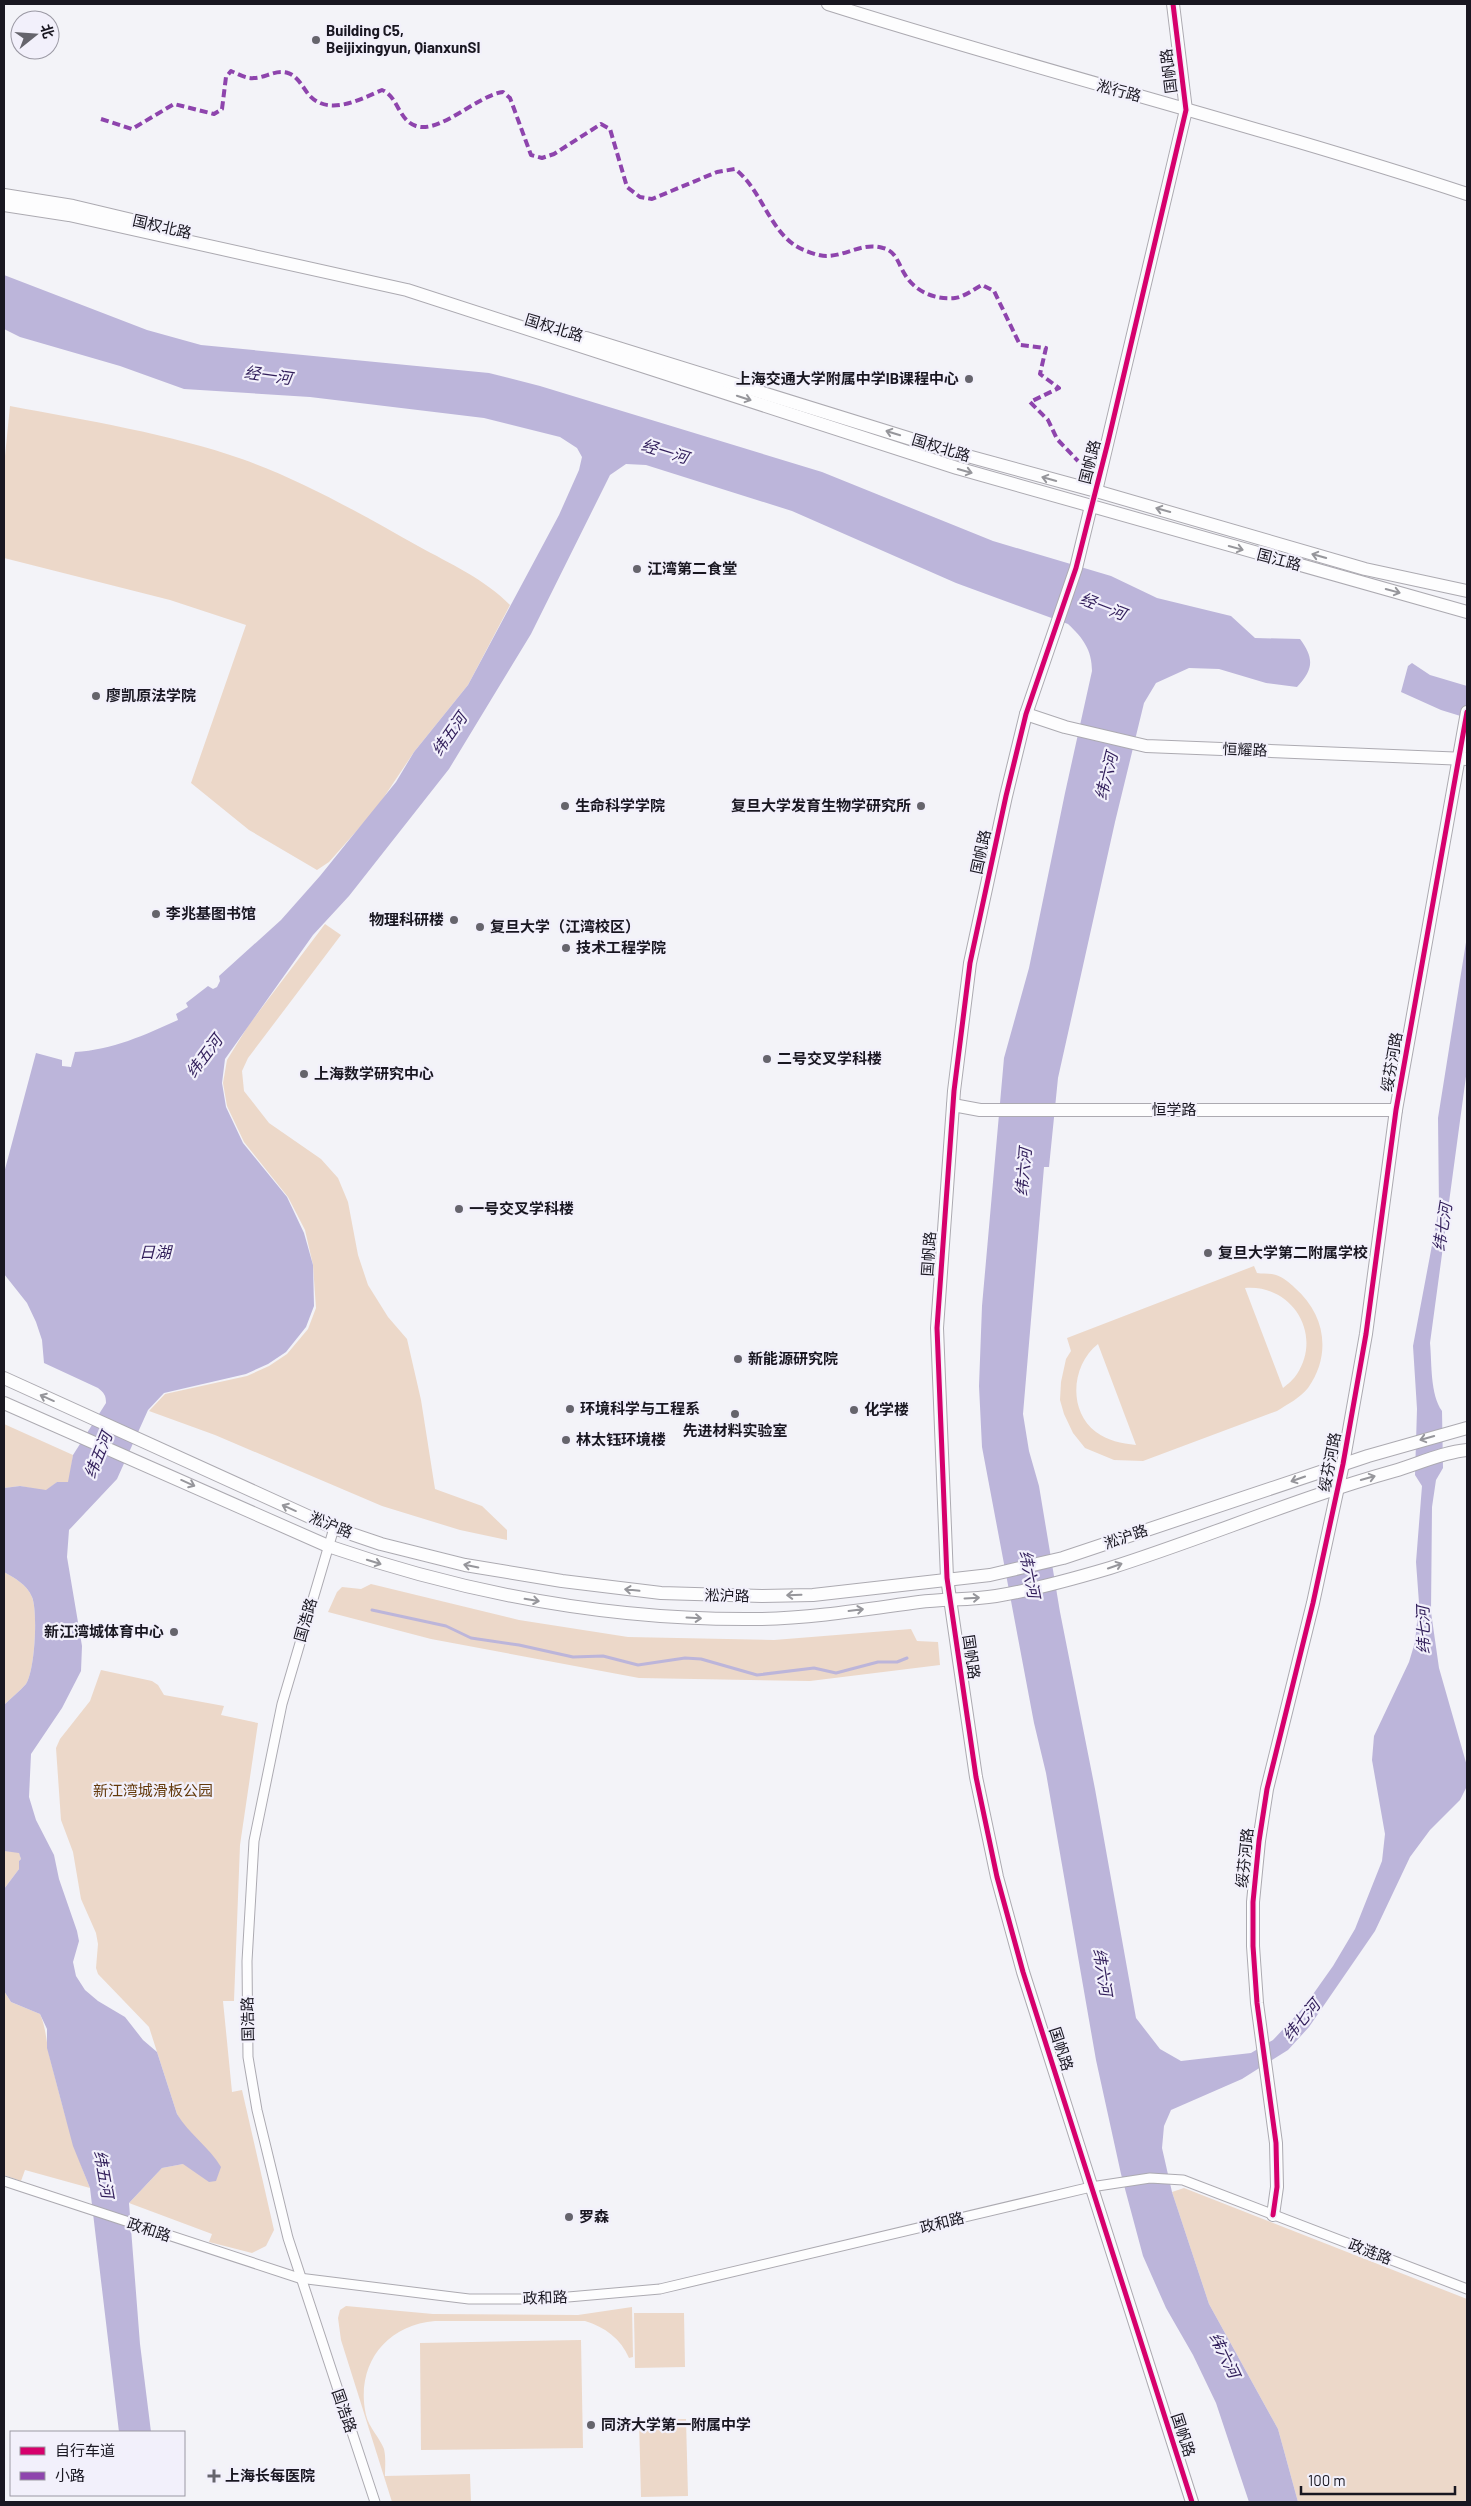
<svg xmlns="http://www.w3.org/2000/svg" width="1471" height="2506" font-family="Barlow,'Noto Sans SC',sans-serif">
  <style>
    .green { fill: #ecd8c9; fill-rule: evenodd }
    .water { fill: #bcb5da }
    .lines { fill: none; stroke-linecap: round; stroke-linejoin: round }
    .stream { stroke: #bcb5da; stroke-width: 3 }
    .street-casing { stroke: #acaab1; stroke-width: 11 }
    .secondary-casing { stroke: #acaab1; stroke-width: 14 }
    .street { stroke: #fdfdfe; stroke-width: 9 }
    .secondary { stroke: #fdfdfe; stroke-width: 12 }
    .quiet { stroke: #8e44ad; stroke-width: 4; stroke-dasharray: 8 4; stroke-linecap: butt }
    .cycleway-casing { stroke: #f2f0fb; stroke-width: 8 }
    .cycleway { stroke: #d6006c; stroke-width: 5 }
    .oneway { stroke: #96969b }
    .poi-dot { fill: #65646c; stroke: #f2f0fb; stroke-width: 2 }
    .labels { text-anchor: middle; stroke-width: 4.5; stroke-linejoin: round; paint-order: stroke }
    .poi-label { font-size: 15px; font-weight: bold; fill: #191721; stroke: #f2f0fb; text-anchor: start }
    .street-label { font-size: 15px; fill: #191721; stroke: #f2f0fb }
    .park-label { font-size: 15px; fill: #63390b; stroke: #f2f0fb }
    .water-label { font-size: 16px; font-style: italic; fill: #311e5a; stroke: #f2f0fb }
  </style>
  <rect width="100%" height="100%" fill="#f3f3f8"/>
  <g class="green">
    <path d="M10,406C85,420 171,434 242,459C304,481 361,514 418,546C449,563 486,580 510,605L468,685L414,752L376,809L329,862L317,870L249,830L191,783L246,625L170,600L4,558V466Z"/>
    <polygon points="325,924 341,935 248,1058 242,1071 244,1091 269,1123 321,1159 338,1178 348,1202 358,1255 368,1285 388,1317 407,1339 421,1400 435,1489 482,1506 507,1530 507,1540 460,1530 382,1506 215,1435 149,1411 165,1394 247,1376 269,1366 287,1354 308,1329 316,1308 313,1265 305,1230 288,1197 244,1142 227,1106 223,1083 227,1060 248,1026"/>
    <path d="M1254,1266L1257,1273C1263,1274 1270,1273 1276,1275C1283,1277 1290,1283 1295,1288C1325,1314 1332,1354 1308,1388C1300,1398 1288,1404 1277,1411L1143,1461L1114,1460L1085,1448L1073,1433L1064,1414L1060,1400L1061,1382L1066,1359L1071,1351L1067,1338ZM1245,1288C1292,1284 1323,1334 1297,1374C1294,1379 1288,1384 1283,1388ZM1098,1344L1136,1445C1121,1443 1108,1441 1096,1432C1067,1410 1072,1364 1098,1344Z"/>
    <polygon points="4,1424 73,1455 69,1482 57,1482 46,1491 20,1486 4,1488"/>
    <path d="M4,1572C14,1578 27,1584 32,1597C38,1611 35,1671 26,1684C20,1691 11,1698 4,1705Z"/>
    <polygon points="371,1584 519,1620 628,1637 774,1640 911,1629 917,1641 938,1642 940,1665 810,1681 639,1678 431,1639 328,1612 337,1592 342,1587 361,1589"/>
    <polygon points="101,1670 152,1681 158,1685 164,1695 224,1706 221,1715 258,1723 240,1845 234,2001 223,2001 232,2092 242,2090 274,2230 266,2246 252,2253 209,2242 212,2234 129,2203 162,2168 183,2164 182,2123 177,2114 149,2027 98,1974 96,1968 98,1944 96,1933 81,1899 73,1852 61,1820 56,1748 60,1739 90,1701"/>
    <polygon points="4,1851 19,1852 21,1859 19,1861 19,1869 4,1889"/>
    <path d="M4,1991L11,2002L40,2014C47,2030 46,2045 51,2062C62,2105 73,2147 90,2188L25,2170L21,2181L4,2175Z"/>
    <polygon points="1184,2188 1467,2299 1467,2502 1298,2502 1278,2429 1209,2304 1172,2192"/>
    <path d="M346,2306L433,2314L578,2315L632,2307L633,2357L629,2358C621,2339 605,2327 585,2321H435C385,2325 355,2366 366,2415C369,2428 380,2438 384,2449C386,2457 385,2468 385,2476L470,2474L471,2502H392L341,2340L338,2318L340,2310Z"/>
    <polygon points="684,2313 685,2367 635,2368 634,2313"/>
    <polygon points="581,2340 583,2448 421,2450 420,2343"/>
    <polygon points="686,2419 688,2496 641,2497 639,2420"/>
  </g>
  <g class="water">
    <path d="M4,275L147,330L201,345L489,373L540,386L822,472L993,541L1111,576L1157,598L1231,616L1255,638L1300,639C1314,658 1314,669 1297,687L1266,683L1219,669L1189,668L1156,683L1144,703L1115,822L1058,1078L1049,1167H1044L1023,1414L1029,1451L1039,1486L1060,1612L1095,1789L1136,2018L1160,2049L1181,2061L1251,2053L1273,2040L1304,2007L1333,1966L1355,1929L1382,1861L1385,1834L1372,1760L1374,1736L1409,1662L1415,1642L1419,1603L1416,1562L1422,1486L1415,1475L1417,1409L1413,1346L1439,1208L1438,1118L1467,936V1069L1430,1343C1432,1364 1430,1394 1442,1411L1443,1468L1436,1480L1432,1507L1431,1612L1439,1668L1467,1766V1786L1460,1800L1430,1830L1410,1857L1375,1931L1309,2027L1288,2050L1242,2079L1171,2110L1164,2126L1162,2148L1172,2192L1209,2304L1278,2429L1298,2502H1249L1216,2403L1193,2355L1166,2308L1143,2256L1121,2174L1096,2060L1046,1773L1034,1723L982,1447L979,1386L982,1306L1004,1058L1029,968L1065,793L1092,671C1092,650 1083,638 1068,624L956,583L792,511L646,465L626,464L610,475L531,634L449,769L349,896L313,935L225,1059L222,1083L226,1107L243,1143L287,1197L304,1233L313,1265L314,1306L306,1327L286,1352L268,1364L246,1374L164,1393L148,1410L117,1479L69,1530L67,1557L82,1646L81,1671L62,1708L31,1754L29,1797L36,1820L54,1855L59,1879L77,1931L79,1941L73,1962L76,1976L85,1990L98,2001L125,2017L143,2040L157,2052L177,2114C189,2134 209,2147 221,2167L216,2181L209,2182L183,2164L162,2168L129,2203L140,2344L151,2432H119L90,2188L73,2146L47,2048V2029L40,2014L11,2002L4,1991V1889L19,1869V1861L21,1859L19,1853L4,1851V1705C11,1698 20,1691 26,1684C35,1671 38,1611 32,1597C27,1584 14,1578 4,1572V1488L20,1486L46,1490L57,1482H68L73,1455L106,1403C106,1395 104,1393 98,1388L44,1363L42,1340L36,1322L27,1303L4,1274V1173L36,1053L62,1060V1066L71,1067L75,1052C112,1050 145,1035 178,1020L176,1014L188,1007L186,1003L208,986L213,989L217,987L220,981L219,976L281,920L320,876L396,782L414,752L468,685L559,515L579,470L582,457L577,448L560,437L484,418L310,397L184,389L120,366L20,337L4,329Z"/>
    <polygon points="1412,663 1430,675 1467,686 1467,718 1441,710 1401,692 1408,666"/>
  </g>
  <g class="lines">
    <polyline class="stream" points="372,1610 446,1626 471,1638 519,1645 573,1657 603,1656 638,1665 685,1658 701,1659 757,1675 814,1668 836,1673 878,1662 897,1662 907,1658"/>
    <g class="street-casing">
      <g id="street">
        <polyline points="334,1528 282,1704 254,1841 247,1961 248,2057 257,2110 288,2238 375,2502"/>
        <polyline points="4,2181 299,2278 469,2299 545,2299 660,2289 1091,2187 1150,2178 1183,2180 1467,2289"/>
      </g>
    </g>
    <g class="secondary-casing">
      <g id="secondary">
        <path d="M828,4C1040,71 1256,125 1467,194"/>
        <polyline points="4,195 73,206 153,225"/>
        <polyline points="4,205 69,215 407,290 957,468 1467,612"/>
        <polyline points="586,338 953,452 1096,491 1365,569 1467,591"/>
        <polyline points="1096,491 1186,110 1173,4"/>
        <polyline points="1091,506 1076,568 1026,714 1006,796 970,963 954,1091 937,1328 947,1578 976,1777 997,1877 1023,1972 1192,2502"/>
        <polyline points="1026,714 1065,727 1146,746 1467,759"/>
        <polyline points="953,1105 980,1110 1396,1110"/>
        <polyline points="4,1378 334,1528 381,1544 465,1565 562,1581 661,1593 762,1596 813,1595 990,1575 1063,1558 1368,1456 1467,1428"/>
        <path d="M4,1403L328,1546C467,1594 614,1621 761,1619C814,1618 867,1609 919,1602C944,1599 971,1600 996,1596C1034,1590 1073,1579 1110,1568C1205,1538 1297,1498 1394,1471C1418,1464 1443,1452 1467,1450"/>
        <polyline points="1273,2215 1277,2187 1276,2143 1257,2003 1253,1946 1253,1902 1259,1841 1267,1789 1313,1603 1343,1464 1366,1334 1396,1110 1467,712"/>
      </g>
    </g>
    <use href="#street" class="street"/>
    <use href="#secondary" class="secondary"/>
    <path class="quiet" d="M101,119L132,129L174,104L214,114L222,109L226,77L231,71C238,74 247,79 254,78C265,78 276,69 288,73C298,76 303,88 309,95C329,117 361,99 382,90C398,96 398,120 416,126C440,134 478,95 503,92L510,98L531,155L542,158L554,154L601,124L610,129L627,187L640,197L652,199L717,172L735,169C761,189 769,229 796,246C802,250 820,257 828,256C848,255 863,242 883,248C896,251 898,263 904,273C914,291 934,300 955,298C964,297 974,289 982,285L994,291L1020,345L1046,348L1040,374L1059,388L1030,402L1048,420L1057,439L1078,461"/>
    <g class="cycleway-casing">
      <g id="cycleway">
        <polyline points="1173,4 1186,110 1108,442 1076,568 1026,714 1006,796 970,963 954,1091 937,1328 947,1578 976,1777 997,1877 1023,1972 1192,2502"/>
        <polyline points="1273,2215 1277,2187 1276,2143 1257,2003 1253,1946 1253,1902 1259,1841 1267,1789 1313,1603 1343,1464 1366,1334 1396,1110 1467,712"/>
      </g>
    </g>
    <use href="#cycleway" class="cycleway"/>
  </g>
  <defs><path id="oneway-shaft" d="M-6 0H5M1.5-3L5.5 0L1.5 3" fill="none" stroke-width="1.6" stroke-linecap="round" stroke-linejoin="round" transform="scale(1.25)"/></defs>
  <g class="oneway">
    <use href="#oneway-shaft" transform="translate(744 398) rotate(18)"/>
    <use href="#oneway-shaft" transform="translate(893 433) rotate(-163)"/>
    <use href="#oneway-shaft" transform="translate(965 471) rotate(16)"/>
    <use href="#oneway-shaft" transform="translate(1049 479) rotate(-164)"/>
    <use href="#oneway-shaft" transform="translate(1163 510) rotate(-164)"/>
    <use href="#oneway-shaft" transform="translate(1236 548) rotate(15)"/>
    <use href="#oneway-shaft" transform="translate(1319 556) rotate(-164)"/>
    <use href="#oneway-shaft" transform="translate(1393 591) rotate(15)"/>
    <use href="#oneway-shaft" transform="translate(47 1398) rotate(-156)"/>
    <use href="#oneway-shaft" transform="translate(1427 1438) rotate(164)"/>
    <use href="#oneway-shaft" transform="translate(1368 1478) rotate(-16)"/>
    <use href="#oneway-shaft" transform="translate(1298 1479) rotate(161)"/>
    <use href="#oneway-shaft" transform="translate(188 1483) rotate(24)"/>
    <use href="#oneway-shaft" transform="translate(289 1508) rotate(-156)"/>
    <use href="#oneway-shaft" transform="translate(374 1562) rotate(17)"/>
    <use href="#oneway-shaft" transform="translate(471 1566) rotate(-169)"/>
    <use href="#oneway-shaft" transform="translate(1115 1566) rotate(-19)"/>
    <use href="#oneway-shaft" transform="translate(632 1590) rotate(-174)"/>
    <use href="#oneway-shaft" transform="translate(794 1595) rotate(178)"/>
    <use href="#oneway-shaft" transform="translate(972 1598) rotate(-3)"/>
    <use href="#oneway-shaft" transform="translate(532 1600) rotate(9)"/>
    <use href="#oneway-shaft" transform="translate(856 1610) rotate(-7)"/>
    <use href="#oneway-shaft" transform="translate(694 1618) rotate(3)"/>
  </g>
  <g class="poi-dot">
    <circle cx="316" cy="40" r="5"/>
    <circle cx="969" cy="379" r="5"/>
    <circle cx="637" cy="569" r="5"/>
    <circle cx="96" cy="696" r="5"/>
    <circle cx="565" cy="806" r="5"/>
    <circle cx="921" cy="806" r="5"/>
    <circle cx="156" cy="914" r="5"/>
    <circle cx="454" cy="920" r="5"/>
    <circle cx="480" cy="927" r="5"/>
    <circle cx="566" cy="948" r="5"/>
    <circle cx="767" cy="1059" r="5"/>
    <circle cx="304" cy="1074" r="5"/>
    <circle cx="459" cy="1209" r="5"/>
    <circle cx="1208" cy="1253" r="5"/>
    <circle cx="738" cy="1359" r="5"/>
    <circle cx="570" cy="1409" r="5"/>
    <circle cx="854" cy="1410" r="5"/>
    <circle cx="735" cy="1414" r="5"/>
    <circle cx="566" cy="1440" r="5"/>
    <circle cx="174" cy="1632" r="5"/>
    <circle cx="569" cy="2217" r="5"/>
    <circle cx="591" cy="2425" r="5"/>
    <path d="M211.5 2468.5h5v5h5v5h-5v5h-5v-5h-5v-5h5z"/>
  </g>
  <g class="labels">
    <g class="poi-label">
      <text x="326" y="36">Building C5,<tspan x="326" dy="17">Beijixingyun, QianxunSI</tspan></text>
      <text x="959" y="384" text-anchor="end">上海交通大学附属中学IB课程中心</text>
      <text x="647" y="574">江湾第二食堂</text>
      <text x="106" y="701">廖凯原法学院</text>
      <text x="575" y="811">生命科学学院</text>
      <text x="911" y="811" text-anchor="end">复旦大学发育生物学研究所</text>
      <text x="166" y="919">李兆基图书馆</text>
      <text x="444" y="925" text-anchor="end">物理科研楼</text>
      <text x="490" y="932">复旦大学（江湾校区）</text>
      <text x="576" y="953">技术工程学院</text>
      <text x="777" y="1064">二号交叉学科楼</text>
      <text x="314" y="1079">上海数学研究中心</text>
      <text x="469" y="1214">一号交叉学科楼</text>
      <text x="1218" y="1258">复旦大学第二附属学校</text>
      <text x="748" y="1364">新能源研究院</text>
      <text x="580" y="1414">环境科学与工程系</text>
      <text x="864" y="1415">化学楼</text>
      <text x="735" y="1436" text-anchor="middle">先进材料实验室</text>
      <text x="576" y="1445">林太钰环境楼</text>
      <text x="164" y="1637" text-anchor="end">新江湾城体育中心</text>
      <text x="579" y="2222">罗森</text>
      <text x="601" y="2430">同济大学第一附属中学</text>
      <text x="225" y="2481">上海长每医院</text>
    </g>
    <g class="street-label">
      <text transform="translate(1169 71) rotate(-97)" y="5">国帆路</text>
      <text transform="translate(1119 91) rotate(15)" y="5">淞行路</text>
      <text transform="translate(162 227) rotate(13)" y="5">国权北路</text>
      <text transform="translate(554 328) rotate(17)" y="5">国权北路</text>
      <text transform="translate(941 448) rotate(17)" y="5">国权北路</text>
      <text transform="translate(1090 462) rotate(-76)" y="5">国帆路</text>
      <text transform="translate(1279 560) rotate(15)" y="5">国江路</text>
      <text transform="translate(1245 750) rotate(2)" y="5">恒耀路</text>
      <text transform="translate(981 852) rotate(-78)" y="5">国帆路</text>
      <text transform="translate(1392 1062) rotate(-80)" y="5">绥芬河路</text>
      <text x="1174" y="1115">恒学路</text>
      <text transform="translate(929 1254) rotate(-86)" y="5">国帆路</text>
      <text transform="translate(1330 1462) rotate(-79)" y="5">绥芬河路</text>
      <text transform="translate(331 1525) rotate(22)" y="5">淞沪路</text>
      <text transform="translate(1126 1537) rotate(-19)" y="5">淞沪路</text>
      <text transform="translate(727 1596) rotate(1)" y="5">淞沪路</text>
      <text transform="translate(306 1620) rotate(-74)" y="5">国浩路</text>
      <text transform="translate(971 1657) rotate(82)" y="5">国帆路</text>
      <text transform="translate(1245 1858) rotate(-84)" y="5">绥芬河路</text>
      <text transform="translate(248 2019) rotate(-91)" y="5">国浩路</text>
      <text transform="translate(1061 2049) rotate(72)" y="5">国帆路</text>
      <text transform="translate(942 2223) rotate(-14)" y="5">政和路</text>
      <text transform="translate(149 2230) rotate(18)" y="5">政和路</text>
      <text transform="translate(1370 2252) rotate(21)" y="5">政涟路</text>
      <text transform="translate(545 2298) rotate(-2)" y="5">政和路</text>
      <text transform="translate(344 2411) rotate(71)" y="5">国浩路</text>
      <text transform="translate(1183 2435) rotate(72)" y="5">国帆路</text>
    </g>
    <g class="park-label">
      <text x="153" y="1796">新江湾城滑板公园</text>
    </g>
    <g class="water-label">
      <text transform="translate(268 375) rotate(8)" y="6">经一河</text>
      <text transform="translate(665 451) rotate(17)" y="6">经一河</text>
      <text transform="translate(1103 606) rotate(21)" y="6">经一河</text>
      <text transform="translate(449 734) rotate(-55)" y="6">纬五河</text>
      <text transform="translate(1106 776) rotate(-76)" y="6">纬六河</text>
      <text transform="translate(204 1056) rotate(-53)" y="6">纬五河</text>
      <text transform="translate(1023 1172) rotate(-85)" y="6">纬六河</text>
      <text transform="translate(1442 1227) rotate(-81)" y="6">纬七河</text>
      <text x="155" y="1258">日湖</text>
      <text transform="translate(98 1455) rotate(-68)" y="6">纬五河</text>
      <text transform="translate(1030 1574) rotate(79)" y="6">纬六河</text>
      <text transform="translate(1423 1630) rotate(-91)" y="6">纬七河</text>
      <text transform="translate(1103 1972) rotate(81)" y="6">纬六河</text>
      <text transform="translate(1301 2020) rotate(-50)" y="6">纬七河</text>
      <text transform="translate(104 2174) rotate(80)" y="6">纬五河</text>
      <text transform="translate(1225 2355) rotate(64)" y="6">纬六河</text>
    </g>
  </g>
  <rect width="1471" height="2506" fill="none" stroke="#191721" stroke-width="10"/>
  <rect x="10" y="2431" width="175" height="65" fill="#f2f0fb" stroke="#9b99a4"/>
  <rect x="20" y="2447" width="25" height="8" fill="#d6006c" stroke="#9b99a4"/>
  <text x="55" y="2456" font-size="15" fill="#191721">自行车道</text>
  <rect x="20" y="2472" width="25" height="8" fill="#8e44ad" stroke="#9b99a4"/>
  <text x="55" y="2481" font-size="15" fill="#191721">小路</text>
  <g transform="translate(35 35) rotate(73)"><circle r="24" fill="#f2f0fb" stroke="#9b99a4"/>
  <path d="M0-4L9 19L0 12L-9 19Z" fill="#65646c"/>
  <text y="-8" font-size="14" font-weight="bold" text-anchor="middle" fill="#191721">北</text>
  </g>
  <path d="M1301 2486v8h154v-8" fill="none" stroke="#191721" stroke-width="2.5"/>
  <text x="1308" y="2486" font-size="15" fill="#191721" stroke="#f2f0fb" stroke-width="4" paint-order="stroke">100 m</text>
</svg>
